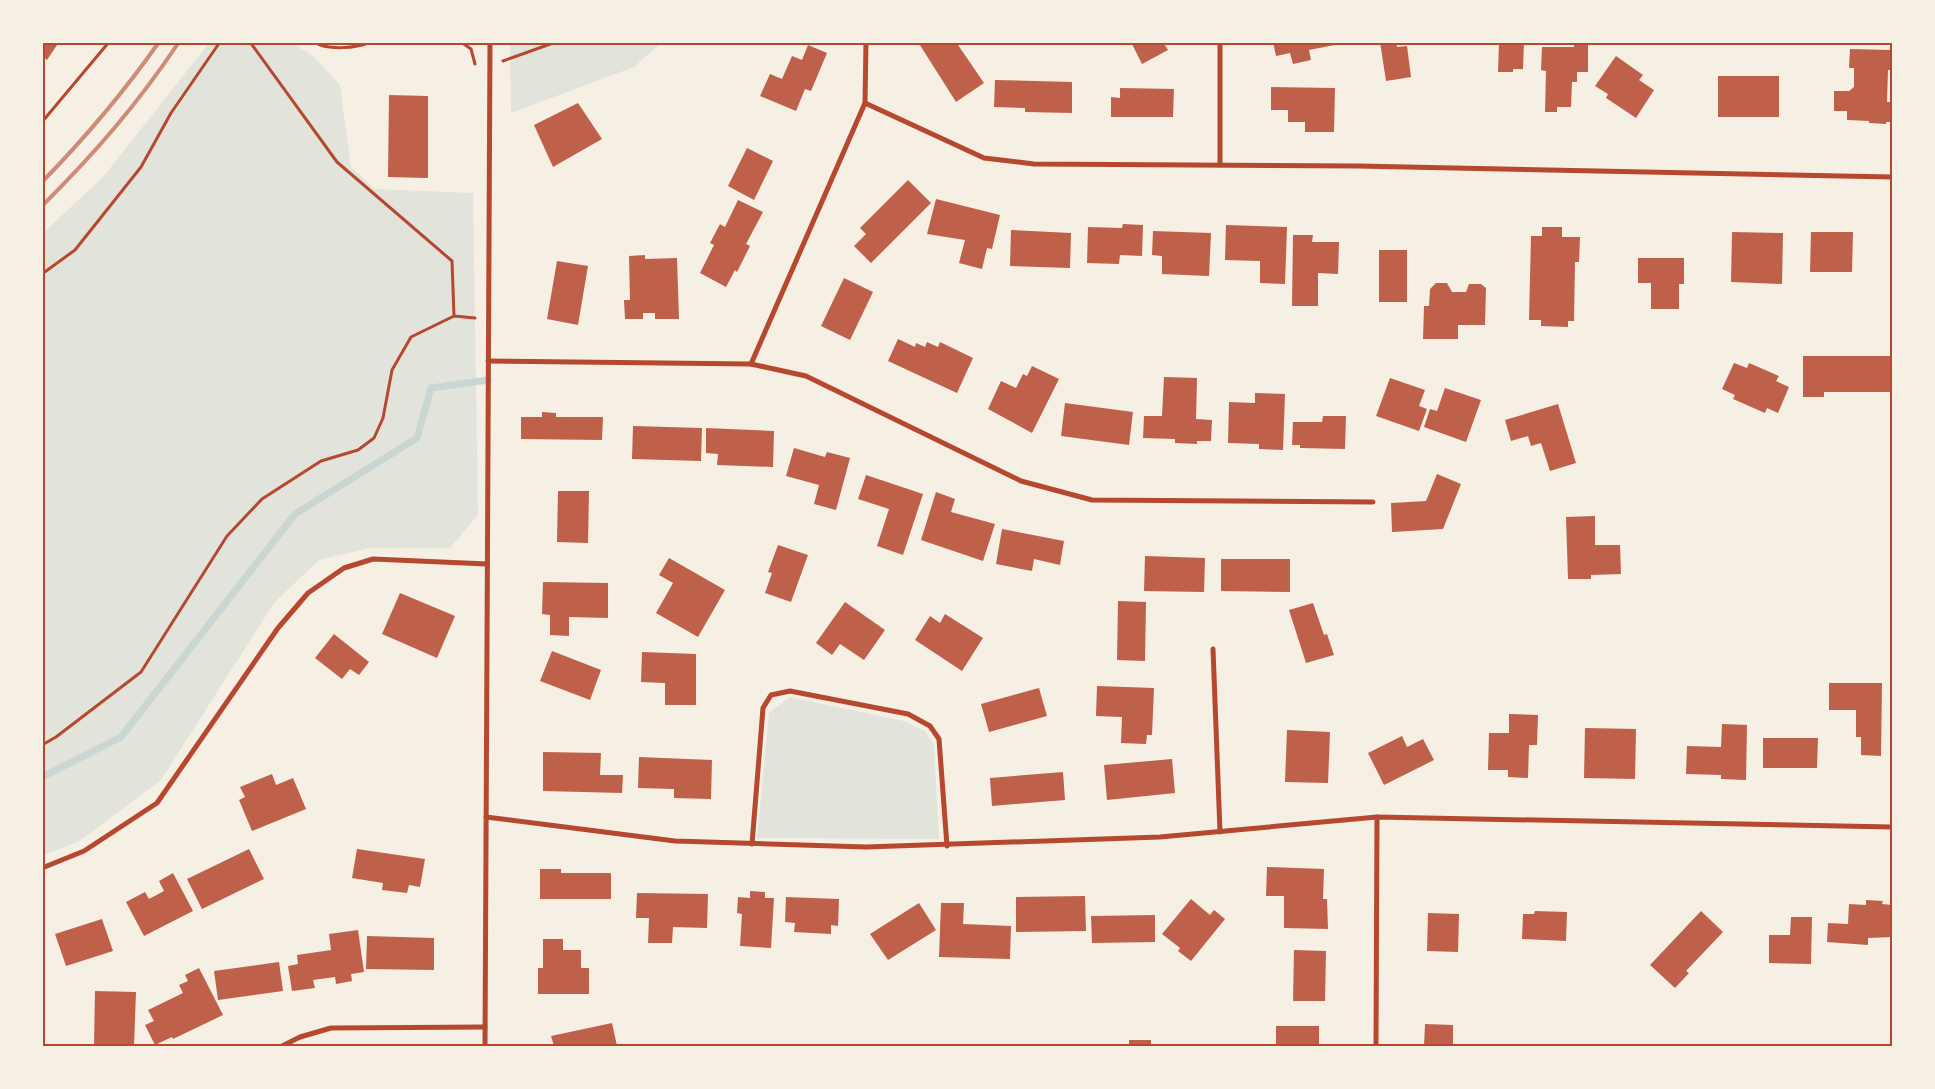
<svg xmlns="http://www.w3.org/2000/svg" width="1935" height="1089" font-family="'Fira Sans Condensed',sans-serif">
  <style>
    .green { fill: #e2e4dc }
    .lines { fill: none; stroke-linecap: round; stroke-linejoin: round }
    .stream { stroke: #c9d6d2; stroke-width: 7 }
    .building { fill: #bf614a }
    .path { stroke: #b5482f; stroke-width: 3 }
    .minor { stroke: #b5482f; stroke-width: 5 }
    .rail { stroke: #cf8b77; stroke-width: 4 }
    .neatline { fill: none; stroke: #b5482f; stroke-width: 2 }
  </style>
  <rect width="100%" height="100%" fill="#f6efe4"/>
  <g class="green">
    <polygon points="209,43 292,43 312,55 340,85 351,167 375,189 473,193 478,515 450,548 369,548 319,560 274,603 161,780 78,842 43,855 42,234 103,177"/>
    <polygon points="510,43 661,43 634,67 511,113"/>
    <polygon points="790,697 904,721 925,731 934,744 939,839 757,838 769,713"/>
  </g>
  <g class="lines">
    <polyline class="stream" points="42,777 121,737 295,514 417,438 431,388 488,380"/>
  </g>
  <g class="building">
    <polygon points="42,42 59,42 47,60 42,56"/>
    <polygon points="918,42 956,42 984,83 956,102"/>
    <polygon points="1131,42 1163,42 1168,50 1142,64"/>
    <polygon points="1273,42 1345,42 1345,43 1309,50 1311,60 1293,64 1290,53 1276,56"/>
    <polygon points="1380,42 1396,42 1397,47 1407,46 1411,77 1386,81"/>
    <polygon points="1499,42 1524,42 1523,69 1513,69 1513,72 1498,72"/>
    <polygon points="1574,42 1588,43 1588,72 1577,72 1577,82 1572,82 1571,107 1557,107 1557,112 1545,112 1546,71 1541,70 1542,47 1574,47"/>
    <polygon points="808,45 827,53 811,91 805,89 796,111 760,96 770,74 782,79 792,56 802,60"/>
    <polygon points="1850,49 1892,50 1891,70 1888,70 1887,102 1891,102 1891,122 1886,122 1886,124 1869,123 1869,121 1847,120 1847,111 1834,111 1834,91 1849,91 1854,87 1854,68 1849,68"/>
    <polygon points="1616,56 1643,75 1639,80 1654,90 1636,118 1606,98 1608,94 1595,86"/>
    <rect x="1718" y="76" width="61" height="41"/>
    <polygon points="995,80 1072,82 1072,113 1025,112 1025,108 994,107"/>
    <polygon points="1271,87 1335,88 1334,132 1305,132 1305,122 1288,122 1288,110 1271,110"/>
    <polygon points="1120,88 1174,89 1173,117 1111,117 1111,97 1120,98"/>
    <polygon points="389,95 428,96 428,178 388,177"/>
    <polygon points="578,103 602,139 553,167 534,125"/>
    <polygon points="747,148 773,161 754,200 728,186"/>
    <polygon points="908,180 931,203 871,263 854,246 866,234 860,228"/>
    <polygon points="936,199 1000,215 992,249 987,248 982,269 959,263 965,240 927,234"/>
    <polygon points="738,200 763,212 746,244 750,246 737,272 735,270 726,287 700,273 714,245 710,243 720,224 725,227"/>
    <polygon points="1123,224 1143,225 1142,256 1120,255 1119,264 1087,263 1088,227 1122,228"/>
    <polygon points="1226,225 1287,227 1285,284 1260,283 1260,261 1225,260"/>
    <polygon points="1542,227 1562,227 1562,237 1580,237 1579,262 1575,262 1574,321 1568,321 1568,327 1541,326 1541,320 1529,320 1531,236 1542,236"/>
    <polygon points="1011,230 1071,233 1070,268 1010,266"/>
    <polygon points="1153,231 1211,233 1209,276 1162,274 1162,256 1152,255"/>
    <polygon points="1732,232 1783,233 1782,284 1731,282"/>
    <polygon points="1811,232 1853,232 1852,272 1810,272"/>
    <polygon points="1293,235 1313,235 1312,242 1339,242 1338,274 1318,273 1318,306 1292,306"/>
    <rect x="1379" y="250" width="28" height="52"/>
    <polygon points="645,255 645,259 677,258 679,319 655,319 655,313 643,313 643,319 625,319 624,300 630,300 629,256"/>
    <polygon points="1638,258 1684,258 1684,284 1679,284 1679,309 1651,309 1651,283 1638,283"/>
    <polygon points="557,261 588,266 578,325 547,319"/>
    <polygon points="844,278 873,292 850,340 821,326"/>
    <polygon points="1436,283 1447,283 1452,292 1466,292 1469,284 1481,284 1486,288 1485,325 1458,325 1458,339 1423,339 1424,306 1429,306 1430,289"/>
    <polygon points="898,339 915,347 916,343 925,347 927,342 938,347 940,342 973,358 957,393 888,361"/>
    <polygon points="1803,356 1892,356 1892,392 1824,392 1824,397 1803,397"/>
    <polygon points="1734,363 1747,368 1749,363 1779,376 1776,381 1789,387 1778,413 1767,408 1765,413 1733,399 1735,395 1722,389"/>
    <polygon points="1032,366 1059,379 1032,433 988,409 1001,381 1016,388 1023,374 1027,376"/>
    <polygon points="1164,377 1197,378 1196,419 1212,420 1211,441 1197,441 1197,444 1175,443 1175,439 1143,438 1144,416 1162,416"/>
    <polygon points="1390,378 1425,390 1419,406 1427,409 1419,431 1376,416"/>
    <polygon points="1445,388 1481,400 1466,442 1424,427 1430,409 1437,411"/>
    <polygon points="1255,393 1285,394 1283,450 1259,449 1259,444 1228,443 1229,402 1255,403"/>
    <polygon points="1065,403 1133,412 1129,445 1061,436"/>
    <polygon points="1558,404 1576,463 1550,471 1541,443 1531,446 1528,436 1511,441 1505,420"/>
    <polygon points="542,412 556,413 556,417 603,417 602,440 521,439 521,417 542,417"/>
    <polygon points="1323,416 1346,416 1345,449 1300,448 1300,445 1292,445 1293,422 1322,422"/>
    <polygon points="633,426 702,428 701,461 632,459"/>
    <polygon points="706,428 774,431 773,467 717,465 718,454 706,453"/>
    <polygon points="794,448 825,457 827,452 850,458 836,510 814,504 819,485 786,476"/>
    <polygon points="1437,474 1461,484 1443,529 1392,532 1391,503 1426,501"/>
    <polygon points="866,475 923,494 903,555 877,546 889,509 858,499"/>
    <polygon points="558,491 589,491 588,543 557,542"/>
    <polygon points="936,492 955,499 951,512 995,524 983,561 921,540"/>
    <polygon points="1595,516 1595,545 1620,545 1621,574 1591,575 1591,579 1568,579 1566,517"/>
    <polygon points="1002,529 1064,541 1060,565 1034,559 1032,571 996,564"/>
    <polygon points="778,545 808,555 791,602 765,593 772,573 768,572"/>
    <polygon points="1145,556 1205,558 1204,592 1144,591"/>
    <polygon points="669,558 725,590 698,637 656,613 673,583 659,575"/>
    <polygon points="1221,559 1290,559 1290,592 1221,591"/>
    <polygon points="543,582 608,583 608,618 569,617 569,636 550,635 550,615 542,614"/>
    <polygon points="400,593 455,616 437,658 382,634"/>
    <polygon points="1118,601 1146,602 1145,661 1117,660"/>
    <polygon points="845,602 885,630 864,660 840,644 832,655 816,643"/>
    <polygon points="1313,603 1324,635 1327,634 1334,655 1306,663 1289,610"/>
    <polygon points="945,614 983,638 962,671 915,640 930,616 940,623"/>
    <polygon points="334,634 369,662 359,675 350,669 342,679 315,658"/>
    <polygon points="552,651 601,670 590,700 540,681"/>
    <polygon points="642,652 696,654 696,705 665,705 665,683 641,682"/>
    <polygon points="1829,683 1882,683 1881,756 1861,755 1861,737 1856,737 1856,710 1829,710"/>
    <polygon points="1097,686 1154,688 1152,735 1147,735 1146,744 1121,743 1122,717 1096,716"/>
    <polygon points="1039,688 1047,716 989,732 981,704"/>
    <polygon points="1509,714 1538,715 1537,745 1529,745 1528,778 1508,777 1508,770 1488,770 1489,733 1509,733"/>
    <polygon points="1722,724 1747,725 1746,780 1721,779 1721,775 1686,774 1687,746 1721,747"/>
    <polygon points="1585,728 1636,729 1635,779 1584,778"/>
    <polygon points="1287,730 1330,732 1328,783 1285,782"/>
    <polygon points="1402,736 1407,747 1423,739 1434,760 1384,785 1368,753"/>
    <polygon points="1763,738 1818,738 1817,768 1763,768"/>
    <polygon points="543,752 601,753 600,775 623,775 622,793 543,791"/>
    <polygon points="639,757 712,760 711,799 674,798 674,789 638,788"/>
    <polygon points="1172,759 1175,793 1107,800 1104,765"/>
    <polygon points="1063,772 1065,800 992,806 990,778"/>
    <polygon points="272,774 276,785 293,778 306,809 252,831 239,800 245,797 240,787"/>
    <polygon points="249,849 264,879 202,909 187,879"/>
    <polygon points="357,849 425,859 420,887 409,885 407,893 382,890 383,883 352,878"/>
    <polygon points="1267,867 1324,869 1323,899 1327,899 1328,929 1284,928 1284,896 1266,896"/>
    <polygon points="540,869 561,869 561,873 611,873 611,899 540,899"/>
    <polygon points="173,873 193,911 144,936 126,902 145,892 149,899 164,891 159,881"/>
    <polygon points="750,891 765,892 765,898 774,898 771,948 740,946 742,914 737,913 738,897 750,898"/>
    <polygon points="637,893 708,894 707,928 673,927 672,943 648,943 649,918 636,918"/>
    <polygon points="1085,896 1086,931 1016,932 1016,897"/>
    <polygon points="786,897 839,899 838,926 831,925 831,934 794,932 795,923 785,922"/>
    <polygon points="1191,899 1210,915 1214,910 1225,919 1191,961 1178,951 1180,948 1162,934"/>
    <polygon points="1866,900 1883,901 1882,904 1892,905 1892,937 1868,938 1868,945 1827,942 1828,923 1848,924 1849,904 1866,905"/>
    <polygon points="919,903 936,930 888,960 870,934"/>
    <polygon points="941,903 964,903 963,924 1011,926 1010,959 939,957"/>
    <polygon points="1535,911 1567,912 1566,941 1522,939 1523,914 1534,914"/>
    <polygon points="1701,911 1723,932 1686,971 1689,973 1675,988 1650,965"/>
    <polygon points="1428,913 1459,914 1458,952 1427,951"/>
    <polygon points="1155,915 1155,942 1092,943 1091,916"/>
    <polygon points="1791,917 1812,917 1811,964 1769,963 1769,935 1790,935"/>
    <polygon points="102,919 113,951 66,966 55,934"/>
    <polygon points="358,930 364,972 351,974 352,981 336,984 335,977 313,980 315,988 292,991 288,966 298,964 297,955 331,950 329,934"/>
    <polygon points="367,936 434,938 434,970 366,969"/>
    <polygon points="543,939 563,939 563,950 581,950 581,968 589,968 589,994 538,994 538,968 543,968"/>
    <polygon points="1294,950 1326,951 1325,1001 1293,1001"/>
    <polygon points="279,962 283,991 218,1000 214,971"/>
    <polygon points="199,968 223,1015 173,1039 172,1037 155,1045 145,1025 154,1021 148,1010 183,993 179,985 188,981 185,975"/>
    <polygon points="95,991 136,992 134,1046 94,1046"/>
    <polygon points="612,1023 617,1046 554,1046 551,1036"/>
    <polygon points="1425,1024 1453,1025 1453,1046 1424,1046"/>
    <rect x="1276" y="1026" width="43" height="20"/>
    <rect x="1129" y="1040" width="22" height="6"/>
  </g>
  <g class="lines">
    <g class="path">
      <polyline points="250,42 337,162 452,261 454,316"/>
      <path d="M314,42C328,51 356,48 371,42"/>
      <polyline points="461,42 471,49 475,64"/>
      <polyline points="503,61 556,42"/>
      <polyline points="42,122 109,42"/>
      <polyline points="42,274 75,250 141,167 171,113 220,42"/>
      <polyline points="42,745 56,737 141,672 227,536 262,499 321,461 358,450 374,438 383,418 392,370 411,337 454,316 475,318"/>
    </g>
    <g class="minor">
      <polyline points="1220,42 1220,165"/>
      <polyline points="865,103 984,158 1034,164 1358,166 1892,177"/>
      <polyline points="488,361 751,364 806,376 1021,481 1092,500 1373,502"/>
      <polyline points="751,364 865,103 866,42"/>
      <polyline points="1213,649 1220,832"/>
      <polyline points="486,817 675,841 866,847 1160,837 1377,817 1892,827"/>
      <polyline points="752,844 763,708 771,695 790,691 908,714 930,726 939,739 947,846"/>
      <polyline points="42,868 84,851 157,803 278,628 308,593 344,568 373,559 487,564"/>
      <polyline points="282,1046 300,1037 331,1028 485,1027"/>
      <polyline points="485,1046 490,42"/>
      <polyline points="1376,1046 1377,817"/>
    </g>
    <g class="rail">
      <path d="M42,182C85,138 124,92 159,42"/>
      <path d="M42,206C95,153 137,105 179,42"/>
    </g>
  </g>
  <rect width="1935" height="1089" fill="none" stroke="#f6efe4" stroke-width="88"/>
  <rect x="44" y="44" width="1847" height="1001" class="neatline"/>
</svg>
